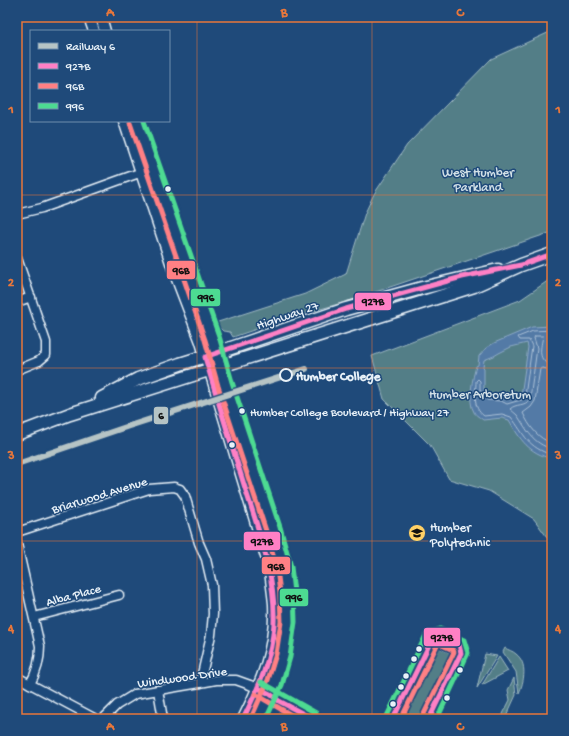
<svg xmlns="http://www.w3.org/2000/svg" width="569" height="736" font-family="'Gochi Hand',sans-serif">
  <style>
    .green { fill: #537e87; stroke: #9eb8c0 }
    .water { fill: #527aa6; stroke: #8eaac7; fill-rule: evenodd }
    .lines { fill: none; stroke-linecap: round; stroke-linejoin: round }
    .shore { stroke: #acc1d7; stroke-width: 1 }
    .minor-casing { stroke: #e8f1f8; stroke-width: 11 }
    .tertiary-casing { stroke: #e8f1f8; stroke-width: 13 }
    .primary-casing { stroke: #e8f1f8; stroke-width: 15 }
    .minor { stroke: #1f4a7a; stroke-width: 8 }
    .tertiary { stroke: #1f4a7a; stroke-width: 10 }
    .primary { stroke: #1f4a7a; stroke-width: 12 }
    .bus-1-casing { stroke: #1f4a7a; stroke-width: 8 }
    .bus-2-casing { stroke: #1f4a7a; stroke-width: 8 }
    .bus-3-casing { stroke: #1f4a7a; stroke-width: 8 }
    .bus-1 { stroke: #ff80c5; stroke-width: 5 }
    .bus-2 { stroke: #ff8084; stroke-width: 5 }
    .bus-3 { stroke: #4ddb92; stroke-width: 5 }
    .rail-1-casing { stroke: #1f4a7a; stroke-width: 9 }
    .rail-1 { stroke: #b6c4c5; stroke-width: 6 }
    .grid { fill: none; stroke: #e8773b; stroke-width: 1; stroke-opacity: 0.55 }
    .bus-dot { fill: #e8f1f8; stroke: #1f4a7a; stroke-width: 1.5 }
    .stop-dot { fill: #1f4a7a; stroke: #e8f1f8; stroke-width: 2 }
    .labels { text-anchor: middle; stroke-width: 3; stroke-linejoin: round; paint-order: stroke }
    .bus-label { font-size: 12px; fill: #e8f1f8; stroke: #1f4a7a; text-anchor: start }
    .park-label { font-size: 13px; fill: #d2e0e7; stroke: #1f4a7a }
    .street-label { font-size: 13px; fill: #e8f1f8; stroke: #1f4a7a }
    .stop-label { font-size: 13px; font-weight: bold; fill: #e8f1f8; stroke: #1f4a7a; text-anchor: start }
    .poi-label { font-size: 13px; fill: #e8f1f8; stroke: #1f4a7a; text-anchor: start }
    .line-badge { stroke: #1f4a7a; stroke-width: 1.5 }
    .pale-badge-label { font-size: 11px; text-anchor: middle; font-weight: bold; fill: #111 }
    .neatline { fill: none; stroke: #e8773b; stroke-width: 1.5 }
    .grid-label { font-size: 13px; text-anchor: middle; font-weight: bold; fill: #e8773b }
  </style>
  <rect width="100%" height="100%" fill="#1f4a7a"/>
  <filter id="ink" filterUnits="userSpaceOnUse"><feTurbulence type="fractalNoise" baseFrequency=".025" numOctaves="2"/><feDisplacementMap in="SourceGraphic" scale="8" xChannelSelector="R" yChannelSelector="G"/><feConvolveMatrix kernelMatrix="1 2 1 2 8 2 1 2 1" color-interpolation-filters="sRGB"/></filter>
  <g filter="url(#ink)">
    <g class="green">
      <polygon points="552,31 552,232 349,301 295,316 233,337 230,332 223,331 215,323 305,294 346,274 365,213 374,194 407,145 491,59"/>
      <polygon points="552,278 552,544 534,519 489,491 449,479 430,445 384,399 372,356 520,300"/>
      <polygon points="439,648 452,654 420,719 403,719"/>
      <path d="M505,648C508,650 513,651 516,654C528,663 524,682 519,693L516,672L503,652Z"/>
      <polygon points="485,654 497,656 477,688"/>
      <polygon points="499,657 508,671 482,685"/>
      <polygon points="514,678 516,695 505,719 503,714 510,700 508,690"/>
    </g>
    <path class="water" d="M552,326V341C548,345 549,353 552,358V459C528,452 521,441 509,420L502,418L483,420C481,418 475,415 474,412C467,401 473,377 476,366L478,365L479,356L486,348L494,343L532,327ZM527,343L528,347L521,396L513,397L507,400L502,398L488,397L484,389V368L483,367L484,360L494,356L499,353L511,347Z"/>
    <g class="lines">
      <g class="shore">
        <path d="M552,330L533,331L518,337L520,340H529L532,346L525,396L524,399L507,404L501,401L487,400L480,390V381L478,379L476,381C476,395 472,407 484,416L502,414L511,417C525,435 527,447 552,455"/>
        <path d="M552,364C536,363 541,346 543,336H535L534,338L537,348L530,399C525,407 516,403 510,409C512,411 515,413 517,415C528,431 532,443 552,449"/>
        <path d="M552,370L542,368L540,369L535,401L531,407L523,413C529,426 538,439 552,443"/>
      </g>
      <g class="minor-casing">
        <g id="minor">
          <polyline points="17,214 42,208 153,168"/>
          <polyline points="17,258 46,342 46,355 39,361 17,370"/>
          <polyline points="17,302 31,297"/>
          <polyline points="17,532 149,489 174,487 180,489 185,496 199,543 206,559 212,585 213,614 211,635 200,683"/>
          <path d="M17,544L40,646C40,660 37,672 30,684"/>
          <polyline points="34,617 119,595"/>
          <polyline points="17,677 96,719"/>
          <polyline points="158,690 163,719"/>
          <polyline points="103,719 117,705 135,694 200,683 216,680 236,680 250,685 270,694"/>
        </g>
      </g>
      <g class="tertiary-casing">
        <g id="tertiary">
          <polyline points="89,17 94,31"/>
          <polyline points="101,17 105,31"/>
          <path d="M124,121L173,269L201,342L270,570C271,581 273,593 274,604C276,647 262,681 243,719"/>
          <polyline points="137,121 212,338 225,384 273,529 284,568 287,592 288,622 283,656 275,683 258,719"/>
        </g>
      </g>
      <g class="primary-casing">
        <g id="primary">
          <polyline points="102,398 138,379 180,364 228,349 346,309 422,288 498,270"/>
          <polyline points="17,434 70,414 474,286 521,265 552,254"/>
        </g>
      </g>
      <use href="#minor" class="minor"/>
      <use href="#tertiary" class="tertiary"/>
      <use href="#primary" class="primary"/>
      <g class="bus-1-casing">
        <g id="bus-1">
          <polyline points="258,688 270,694 279,701 313,719"/>
          <path d="M243,719C258,689 272,658 274,624C276,578 260,534 246,491C232,446 218,402 205,357L346,309L462,277L521,265L552,254"/>
          <polyline points="393,719 432,639 440,636 459,645 461,653 429,719"/>
        </g>
      </g>
      <g class="bus-2-casing">
        <g id="bus-2">
          <polyline points="130,123 205,340 218,386 266,531 277,569 280,593 281,622 276,654 268,680 252,716"/>
          <polyline points="255,694 298,719"/>
          <polyline points="401,719 437,645 440,644 453,650 454,652 423,716"/>
        </g>
      </g>
      <g class="bus-3-casing">
        <g id="bus-3">
          <polyline points="144,121 219,336 232,382 280,527 291,567 294,592 295,622 290,657 282,685 266,719"/>
          <polyline points="261,682 316,713"/>
          <polyline points="387,716 426,635 429,633 440,629 464,640 468,653 437,719"/>
        </g>
      </g>
      <use href="#bus-1" class="bus-1"/>
      <use href="#bus-2" class="bus-2"/>
      <use href="#bus-3" class="bus-3"/>
      <g class="rail-1-casing">
        <polyline id="rail-1" points="17,464 129,426 306,369"/>
      </g>
      <use href="#rail-1" class="rail-1"/>
    </g>
  </g>
  <path class="grid" d="M197,17V719M372,17V719M17,195H552M17,368H552M17,541H552"/>
  <defs>
    <g id="university-disc" transform="scale(0.9)"><circle r="9.5" fill="#ffd166" stroke="#1f4a7a"/><path d="M0-5L7-2L0 1L-7-2ZM-4 1L0 2.5L4 1V4Q0 6-4 4Z" fill="#111"/></g>
  </defs>
  <g fill-rule="evenodd">
    <use href="#university-disc" x="417" y="533"/>
  </g>
  <g class="bus-dot">
    <circle cx="168" cy="189" r="3.5"/>
    <circle cx="242" cy="411" r="3.5"/>
    <circle cx="232" cy="445" r="3.5"/>
    <circle cx="419" cy="649" r="3.5"/>
    <circle cx="414" cy="659" r="3.5"/>
    <circle cx="460" cy="670" r="3.5"/>
    <circle cx="406" cy="676" r="3.5"/>
    <circle cx="401" cy="687" r="3.5"/>
    <circle cx="447" cy="698" r="3.5"/>
    <circle cx="393" cy="704" r="3.5"/>
  </g>
  <circle class="stop-dot" cx="286" cy="375" r="6"/>
  <g class="labels">
    <g class="bus-label">
      <text x="250" y="416">Humber College Boulevard / Highway 27</text>
    </g>
    <g class="park-label">
      <text x="478" y="176">West Humber<tspan x="478" dy="15">Parkland</tspan></text>
      <text x="480" y="398">Humber Arboretum</text>
    </g>
    <g class="street-label">
      <text transform="translate(287 314) rotate(-19)" y="5">Highway 27</text>
      <text transform="translate(99 494) rotate(-17)" y="5">Briarwood Avenue</text>
      <text transform="translate(73 594) rotate(-15)" y="5">Alba Place</text>
      <text transform="translate(182 676) rotate(-8)" y="5">Windwood Drive</text>
    </g>
    <g class="stop-label">
      <text x="296" y="380">Humber College</text>
    </g>
    <g class="poi-label">
      <text x="430" y="531">Humber<tspan x="430" dy="15">Polytechnic</tspan></text>
    </g>
  </g>
  <g class="line-badge">
    <rect x="166" y="260" width="30" height="20" rx="4" fill="#ff8084"/>
    <rect x="190" y="288" width="31" height="19" rx="4" fill="#4ddb92"/>
    <rect x="354" y="292" width="38" height="19" rx="4" fill="#ff80c5"/>
    <rect x="153" y="406" width="16" height="19" rx="4" fill="#b6c4c5"/>
    <rect x="243" y="531" width="38" height="20" rx="4" fill="#ff80c5"/>
    <rect x="261" y="556" width="30" height="19" rx="4" fill="#ff8084"/>
    <rect x="279" y="588" width="30" height="19" rx="4" fill="#4ddb92"/>
    <rect x="423" y="627" width="38" height="20" rx="4" fill="#ff80c5"/>
  </g>
  <g class="pale-badge-label">
    <text x="181" y="274">96B</text>
    <text x="206" y="301">996</text>
    <text x="373" y="305">927B</text>
    <text x="161" y="419">6</text>
    <text x="262" y="545">927B</text>
    <text x="276" y="570">96B</text>
    <text x="294" y="601">996</text>
    <text x="442" y="641">927B</text>
  </g>
  <rect width="569" height="736" fill="none" stroke="#1f4a7a" stroke-width="44"/>
  <rect x="30" y="30" width="140" height="92" fill="#1f4a7a" stroke="#6f8dac"/>
  <rect x="38" y="43" width="20" height="6" fill="#b6c4c5" stroke="#6f8dac"/>
  <text x="66" y="50" font-size="12" fill="#e8f1f8">Railway 6</text>
  <rect x="38" y="63" width="20" height="6" fill="#ff80c5" stroke="#6f8dac"/>
  <text x="66" y="70" font-size="12" fill="#e8f1f8">927B</text>
  <rect x="38" y="83" width="20" height="6" fill="#ff8084" stroke="#6f8dac"/>
  <text x="66" y="90" font-size="12" fill="#e8f1f8">96B</text>
  <rect x="38" y="103" width="20" height="6" fill="#4ddb92" stroke="#6f8dac"/>
  <text x="66" y="110" font-size="12" fill="#e8f1f8">996</text>
  <rect x="22" y="22" width="525" height="692" class="neatline"/>
  <g class="grid-label">
    <text x="110" y="16">A</text>
    <text x="284" y="16">B</text>
    <text x="460" y="16">C</text>
    <text x="11" y="113">1</text>
    <text x="558" y="113">1</text>
    <text x="11" y="286">2</text>
    <text x="558" y="286">2</text>
    <text x="11" y="459">3</text>
    <text x="558" y="459">3</text>
    <text x="11" y="632">4</text>
    <text x="558" y="632">4</text>
    <text x="110" y="730">A</text>
    <text x="284" y="730">B</text>
    <text x="460" y="730">C</text>
  </g>
</svg>
